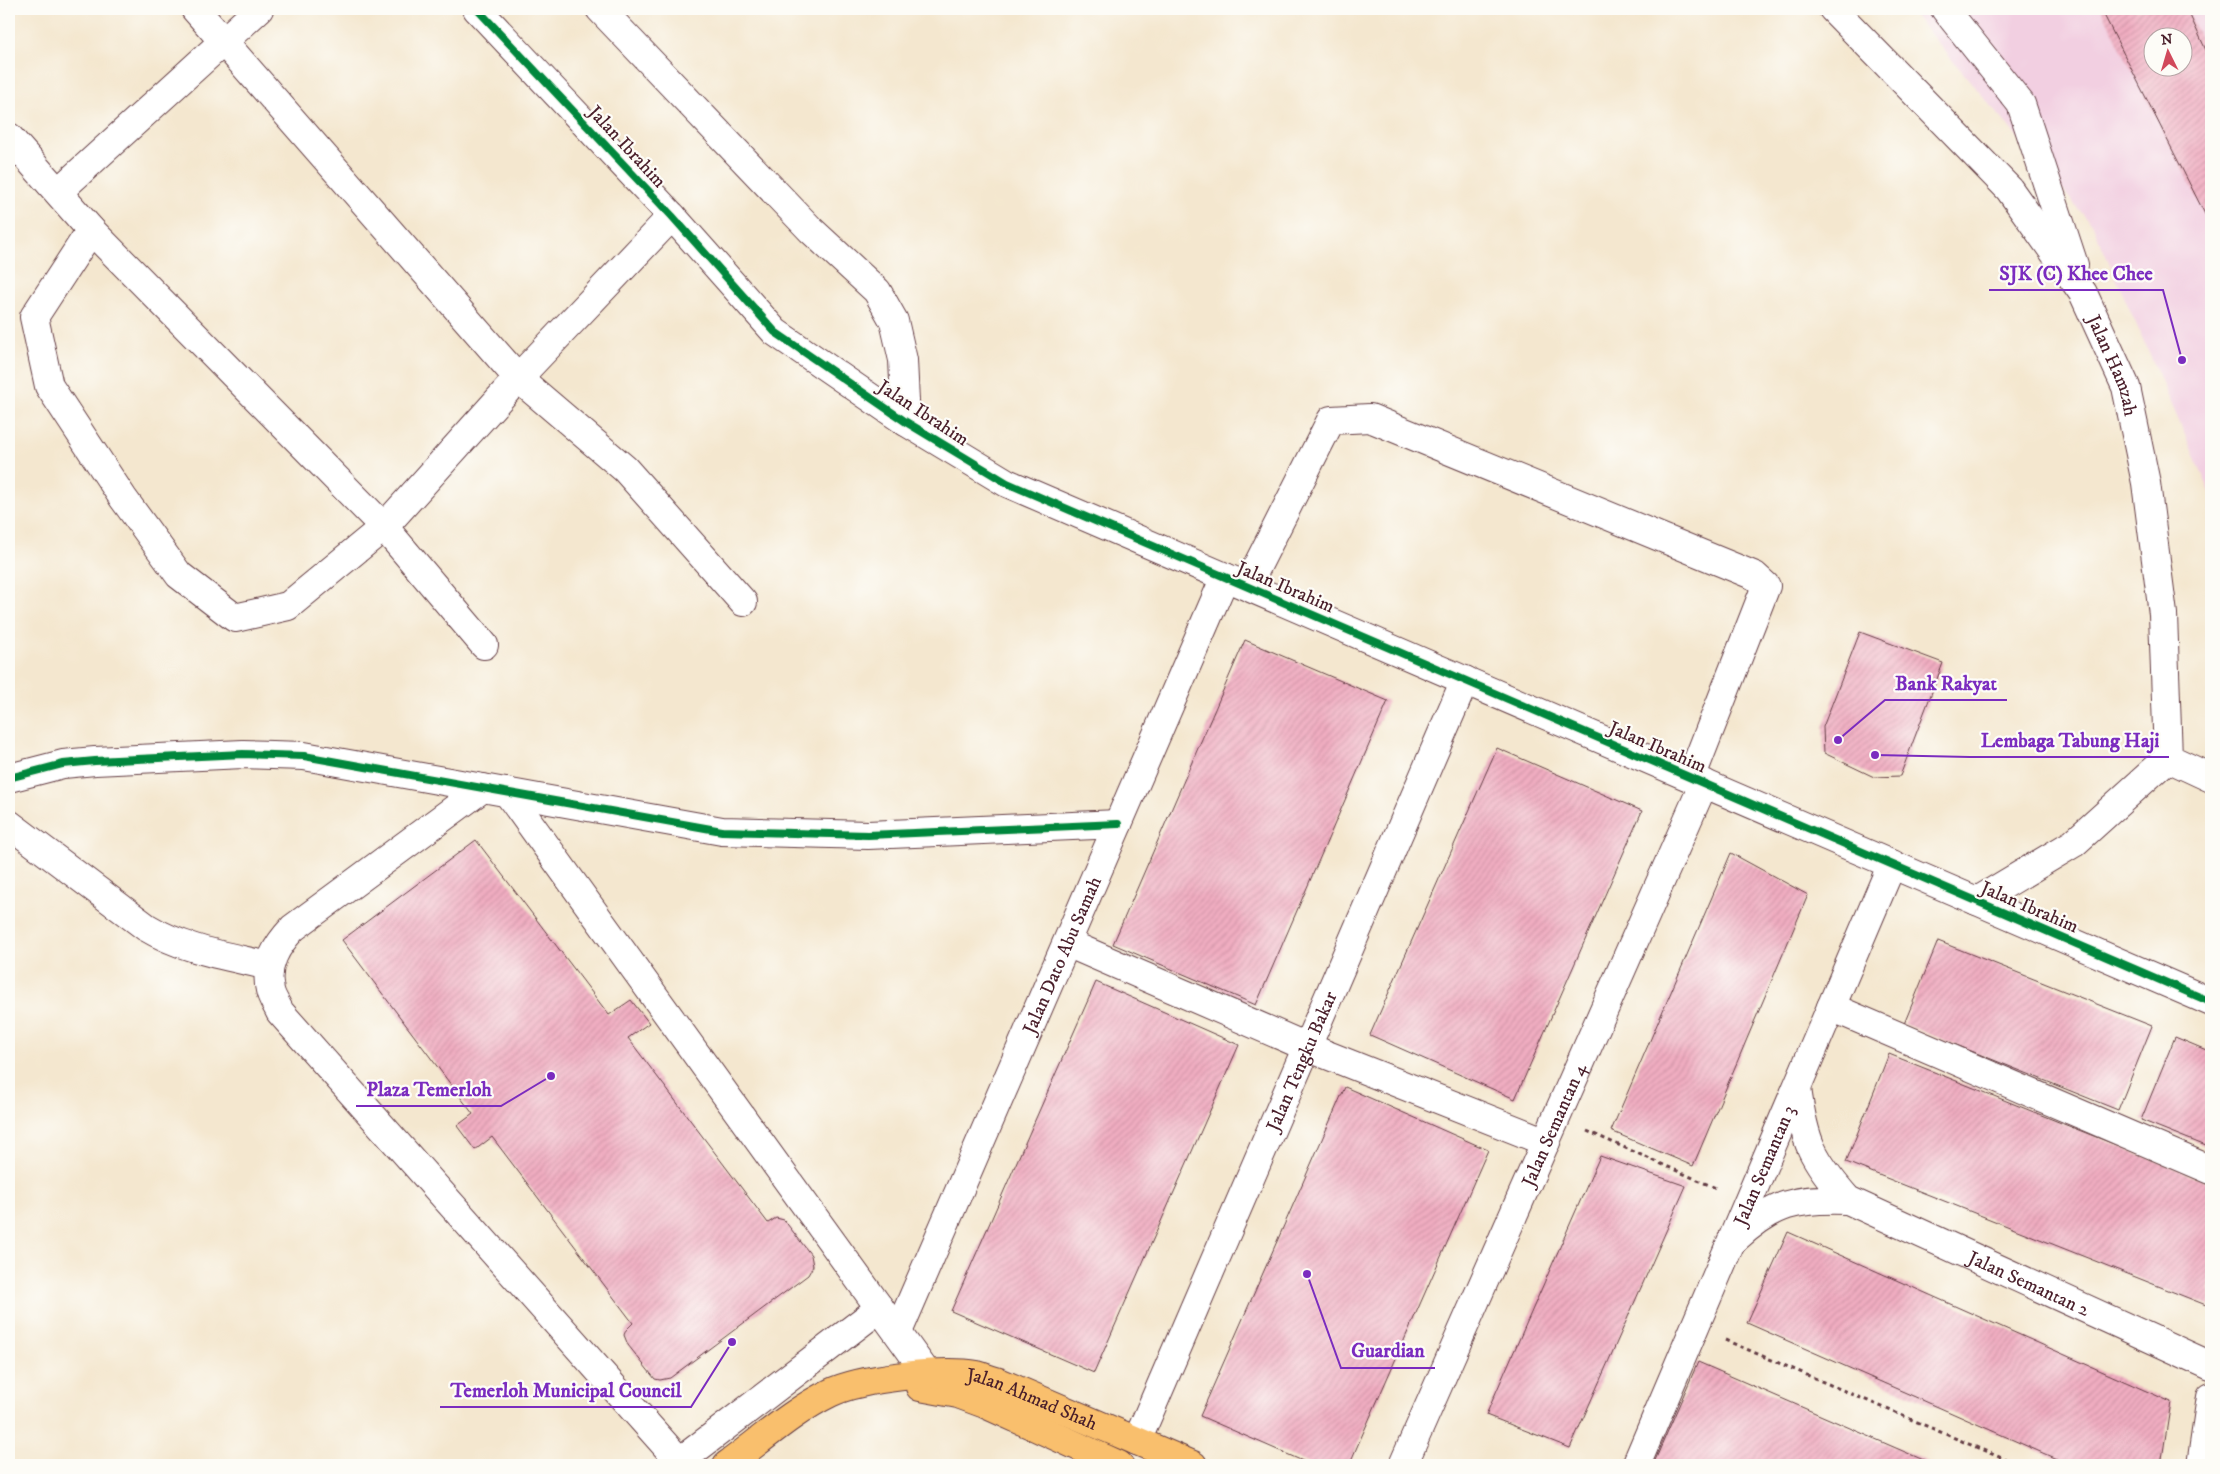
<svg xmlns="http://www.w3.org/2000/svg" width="2220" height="1474" font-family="'IM FELL DW Pica',serif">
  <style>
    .built { fill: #f2cfe1; fill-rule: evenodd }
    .building { fill: url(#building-hatch); fill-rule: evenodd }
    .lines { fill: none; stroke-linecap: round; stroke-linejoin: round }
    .minor-casing { stroke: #643d44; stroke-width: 30 }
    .major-casing { stroke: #643d44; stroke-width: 30 }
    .path { stroke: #643d44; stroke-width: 3; stroke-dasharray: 4 4; stroke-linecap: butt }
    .minor { stroke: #fff; stroke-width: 28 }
    .major { stroke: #f9bf6d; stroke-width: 28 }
    .cycleway-casing { stroke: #fdfcf7; stroke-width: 11 }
    .cycleway { stroke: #00873e; stroke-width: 8 }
    .labels { text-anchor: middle; stroke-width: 4.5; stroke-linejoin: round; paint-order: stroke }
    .street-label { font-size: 19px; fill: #4a1f2b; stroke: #fdfcf7 }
    .leader { fill: none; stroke: #7b2cbf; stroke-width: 2 }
    .callout-dot { fill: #7b2cbf; stroke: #fdfcf7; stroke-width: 2 }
    .callout-label { font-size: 20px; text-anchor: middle; font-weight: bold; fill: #7b2cbf; stroke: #fdfcf7; stroke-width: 4.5; stroke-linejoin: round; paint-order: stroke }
  </style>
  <defs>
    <pattern id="building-hatch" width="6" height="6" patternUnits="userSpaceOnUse" patternTransform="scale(1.25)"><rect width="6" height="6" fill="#f0adc1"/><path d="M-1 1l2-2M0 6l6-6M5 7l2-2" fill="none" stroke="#cf94a6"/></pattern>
  </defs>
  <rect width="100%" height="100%" fill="#fdfcf7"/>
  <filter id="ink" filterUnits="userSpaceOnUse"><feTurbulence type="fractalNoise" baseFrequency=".02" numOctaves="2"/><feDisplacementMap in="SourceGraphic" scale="10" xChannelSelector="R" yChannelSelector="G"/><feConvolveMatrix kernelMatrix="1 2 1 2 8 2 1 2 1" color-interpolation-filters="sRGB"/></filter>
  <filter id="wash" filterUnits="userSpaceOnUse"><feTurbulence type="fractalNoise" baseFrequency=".0096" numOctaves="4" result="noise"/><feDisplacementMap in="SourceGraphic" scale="20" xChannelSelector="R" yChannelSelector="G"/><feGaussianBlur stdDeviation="1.12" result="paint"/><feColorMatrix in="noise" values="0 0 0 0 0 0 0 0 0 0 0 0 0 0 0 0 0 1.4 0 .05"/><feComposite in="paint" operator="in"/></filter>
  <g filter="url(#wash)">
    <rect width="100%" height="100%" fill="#f4e7cf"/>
    <path class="built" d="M1909,9H2211V494L2093,226ZM2152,38H2182V68H2152Z"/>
    <g id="blocks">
      <g class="building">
        <path d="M2101,9H2187L2211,61V226ZM2152,38H2182V68H2152Z"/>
        <polygon points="1860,632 1943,663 1900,776 1874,777 1824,753 1823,727"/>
        <polygon points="1245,640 1388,701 1256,1005 1113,944"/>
        <polygon points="1497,748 1642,811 1515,1099 1370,1035"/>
        <polygon points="476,840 609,1015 631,1000 649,1023 628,1038 768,1223 776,1218 784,1220 811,1255 813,1266 808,1275 670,1378 660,1380 655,1379 628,1345 624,1335 626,1330 633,1323 492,1137 475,1150 457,1126 473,1114 342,940"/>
        <polygon points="1731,853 1808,895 1693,1166 1611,1131"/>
        <polygon points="1938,941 2152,1026 2118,1110 1904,1024"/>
        <polygon points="1096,982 1239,1045 1094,1373 951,1311"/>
        <polygon points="2175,1037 2211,1052 2211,1148 2141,1120"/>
        <polygon points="1889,1054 2211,1183 2211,1307 1846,1162"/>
        <polygon points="1345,1087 1488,1150 1349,1465 1312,1465 1200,1416"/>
        <polygon points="1600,1156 1686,1186 1570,1448 1486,1415"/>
        <polygon points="1788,1232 2171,1402 2161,1465 2070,1465 1747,1323"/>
        <polygon points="1698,1362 1935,1465 1653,1465"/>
      </g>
    </g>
  </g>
  <g filter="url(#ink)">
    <use href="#blocks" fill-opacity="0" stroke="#643d44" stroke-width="1"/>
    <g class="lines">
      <g class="minor-casing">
        <g id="minor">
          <polyline points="195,9 518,378 625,469 743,602"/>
          <polyline points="477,9 672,216 775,332 906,422 1007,483 2211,1002"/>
          <polyline points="600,9 811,230 877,291 894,321 903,360 906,422"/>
          <path id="s1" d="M1833,9L2009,189L2083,293L2126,387L2146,483L2163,614L2168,758"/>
          <polyline points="1945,9 2021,104 2074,265"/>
          <polyline points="9,137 91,230 384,527 484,645"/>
          <polyline points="59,191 259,9"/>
          <polyline points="91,230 34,317 49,386 123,498 179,575 235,618 288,606 384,527 518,378 672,216"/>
          <polyline points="1247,586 1331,420 1370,418 1755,576 1766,586 1691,778"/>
          <polyline points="2168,758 2211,778"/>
          <polyline points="9,778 63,764 95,761 243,754 304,756 722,831 868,835 1118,824"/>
          <path d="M483,788L293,928C277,945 264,965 270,990C271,997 277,1005 280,1012L683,1465"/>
          <polyline points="507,792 928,1375"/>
          <path d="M9,824L146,927C184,950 227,956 269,966"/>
          <polyline points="1977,901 2074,843 2168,758"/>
          <polyline points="1067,943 1307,1047 1546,1142"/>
          <polyline points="1831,1007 2211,1170"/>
          <path id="s2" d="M1797,1088C1804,1142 1812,1159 1848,1200L2211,1366"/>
          <path d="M1736,1238C1774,1203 1796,1198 1848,1200"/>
          <path id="s3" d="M898,1332L1225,577"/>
          <path id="s4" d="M1137,1441L1465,680"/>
          <polyline points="679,1462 880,1308"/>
          <path id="s5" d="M1403,1465L1704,783"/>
          <path id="s6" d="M1636,1465L1892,864"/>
          <polyline points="2201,1465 2211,1397"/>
        </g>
      </g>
      <g class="major-casing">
        <g id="major">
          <polyline points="920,1387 958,1394 985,1404 1119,1465"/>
          <path id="s7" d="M727,1465C760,1441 793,1411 830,1393C861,1378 943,1369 977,1375C984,1377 991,1380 999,1382L1193,1465"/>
        </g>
      </g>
      <g class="path">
        <polyline points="1587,1131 1718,1189"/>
        <polyline points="1725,1340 2018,1465"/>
      </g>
      <use href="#minor" class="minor"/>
      <use href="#major" class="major"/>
      <g class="cycleway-casing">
        <g id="cycleway">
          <polyline points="477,9 672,216 775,332 906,422 1007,483 2211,1002"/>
          <polyline points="9,778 63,764 95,761 243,754 304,756 722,831 868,835 1118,824"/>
        </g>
      </g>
      <use href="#cycleway" class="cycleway"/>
    </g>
  </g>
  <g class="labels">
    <g class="street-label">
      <text transform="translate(628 146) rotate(47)" y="7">Jalan Ibrahim</text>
      <text dy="7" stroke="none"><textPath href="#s1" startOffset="458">Jalan Hamzah</textPath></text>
      <text transform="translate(924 412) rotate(33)" y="7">Jalan Ibrahim</text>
      <text transform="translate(1286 586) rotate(23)" y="7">Jalan Ibrahim</text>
      <text transform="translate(1658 746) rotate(23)" y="7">Jalan Ibrahim</text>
      <text transform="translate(2030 906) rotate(23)" y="7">Jalan Ibrahim</text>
      <text dy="7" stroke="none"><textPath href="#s3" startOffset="411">Jalan Dato Abu Samah</textPath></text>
      <text dy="7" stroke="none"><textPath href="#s4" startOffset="414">Jalan Tengku Bakar</textPath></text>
      <text dy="7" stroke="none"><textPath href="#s5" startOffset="372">Jalan Semantan 4</textPath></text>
      <text dy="7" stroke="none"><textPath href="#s6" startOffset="326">Jalan Semantan 3</textPath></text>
      <text dy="7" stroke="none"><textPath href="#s2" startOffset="325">Jalan Semantan 2</textPath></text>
      <text dy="7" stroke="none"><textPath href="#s7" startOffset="335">Jalan Ahmad Shah</textPath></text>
    </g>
  </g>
  <path class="leader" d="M2182 360L2163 290H1989M1838 740L1885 700H2007M1875 755L1970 757H2169M551 1076L501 1106H356M1307 1274L1341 1368H1435M732 1342L691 1407H440"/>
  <g class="callout-dot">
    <circle cx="2182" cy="360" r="5"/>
    <circle cx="1838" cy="740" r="5"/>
    <circle cx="1875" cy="755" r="5"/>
    <circle cx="551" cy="1076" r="5"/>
    <circle cx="1307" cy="1274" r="5"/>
    <circle cx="732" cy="1342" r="5"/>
  </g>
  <g class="callout-label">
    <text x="2076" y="280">SJK (C) Khee Chee</text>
    <text x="1946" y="690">Bank Rakyat</text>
    <text x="2070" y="747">Lembaga Tabung Haji</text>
    <text x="429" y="1096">Plaza Temerloh</text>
    <text x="1388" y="1357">Guardian</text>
    <text x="566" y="1397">Temerloh Municipal Council</text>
  </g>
  <rect width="2220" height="1474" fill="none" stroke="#fdfcf7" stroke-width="30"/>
  <g transform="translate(2168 52) rotate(355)"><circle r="24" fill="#fdfcf7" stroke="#b5a4a5"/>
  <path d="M0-4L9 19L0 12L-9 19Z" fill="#d1495b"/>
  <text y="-8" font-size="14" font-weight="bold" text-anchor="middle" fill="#4a1f2b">N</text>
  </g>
</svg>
